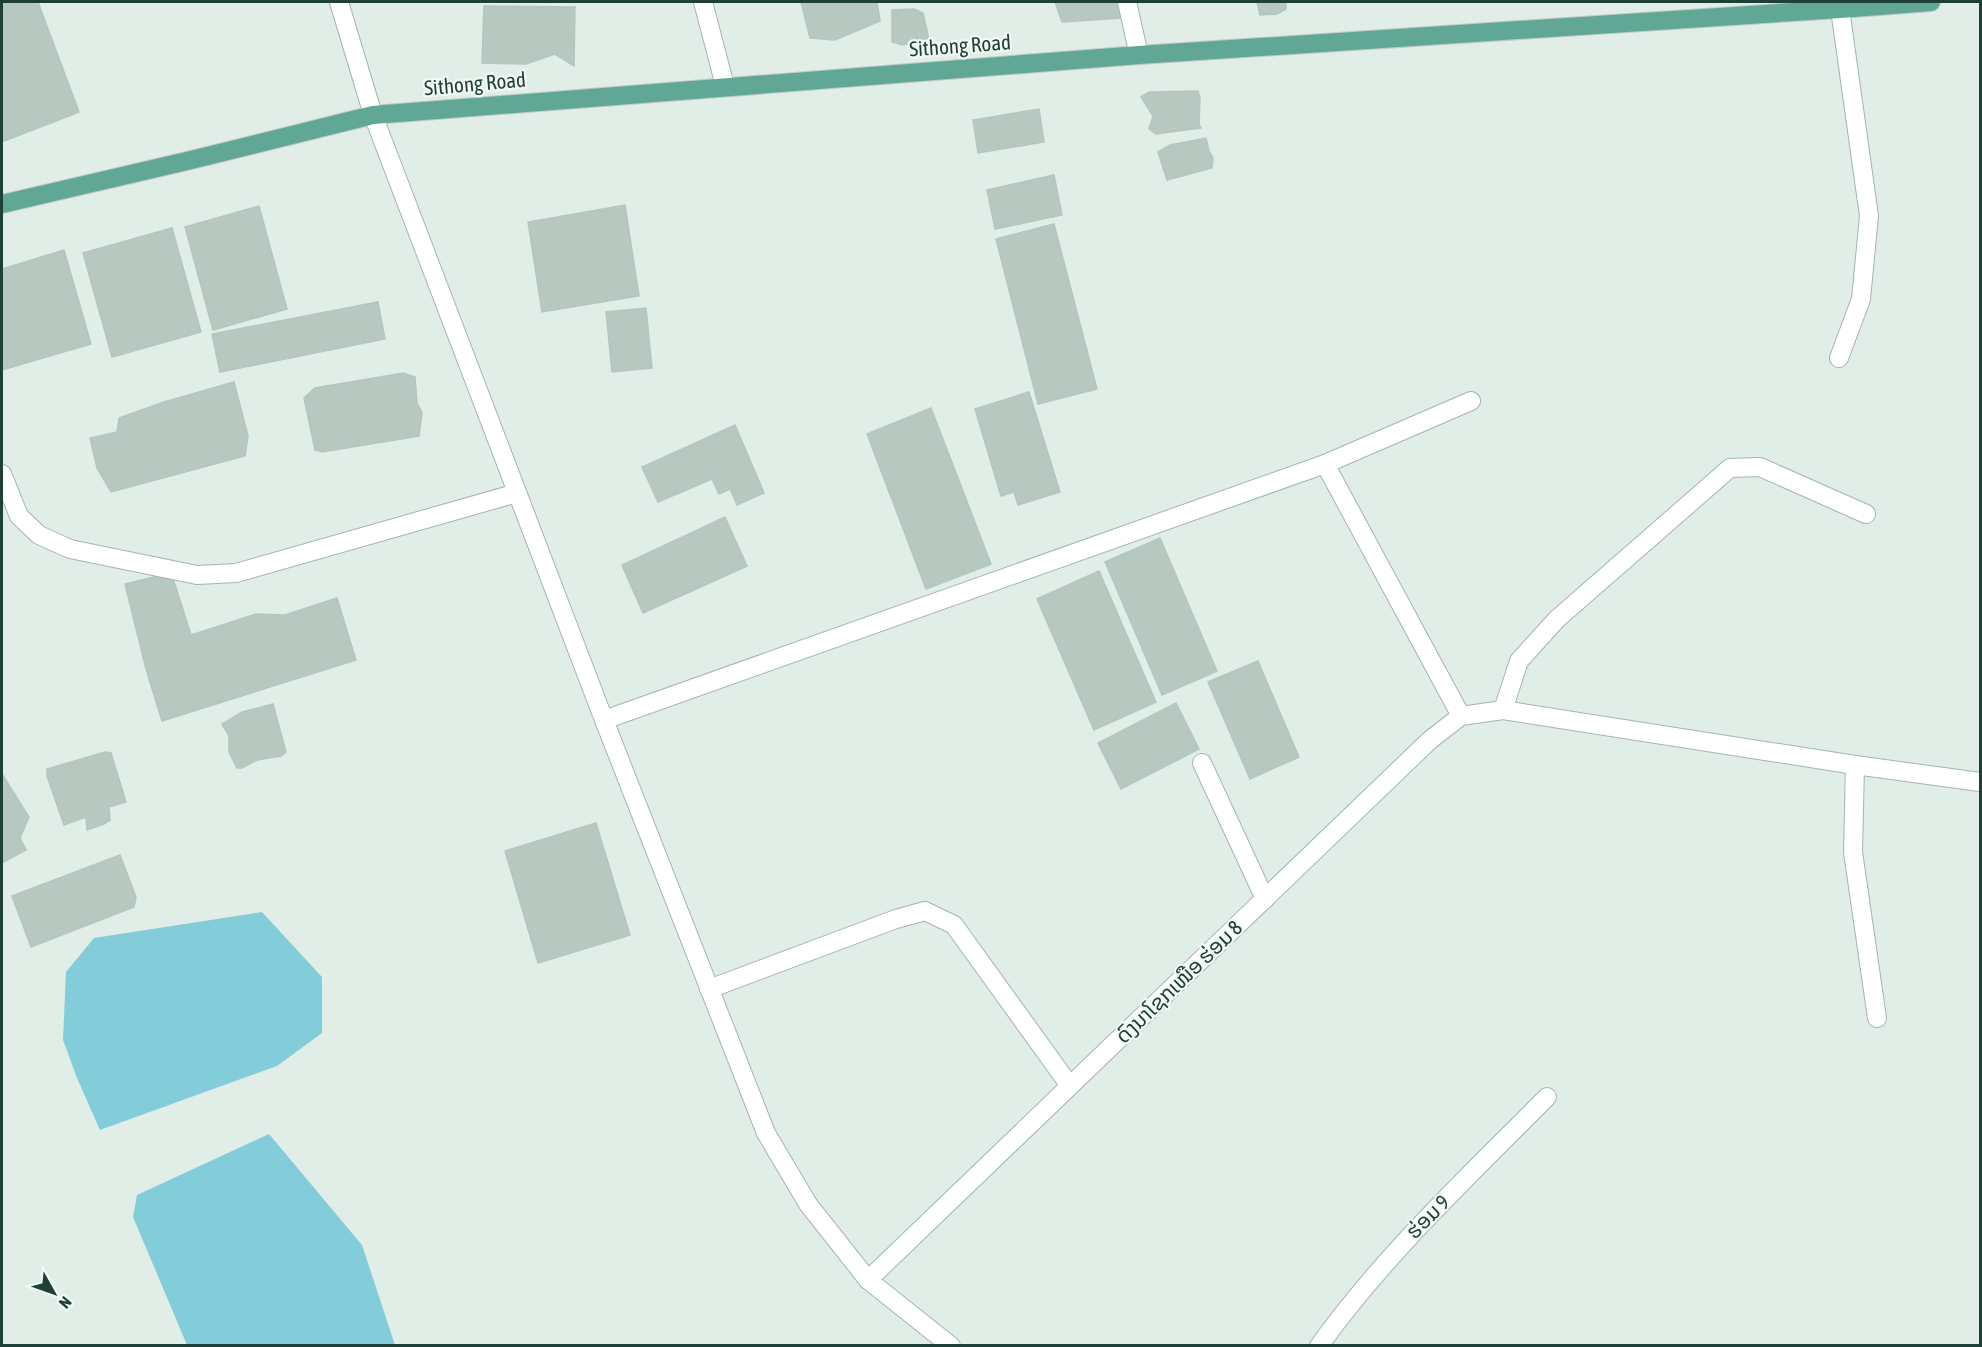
<svg xmlns="http://www.w3.org/2000/svg" width="1982" height="1347" font-family="'Asap Condensed','Noto Sans Lao',sans-serif">
  <style>
    .water { fill: #82cdd9 }
    .building { fill: #b6c8c0; stroke: #b2c8bf; stroke-width: 1.5 }
    .lines { fill: none; stroke-linecap: round; stroke-linejoin: round }
    .minor-casing { stroke: #a3b6af; stroke-width: 20 }
    .major-casing { stroke: #c0cac7; stroke-width: 20 }
    .minor { stroke: #fff; stroke-width: 18 }
    .major { stroke: #60a895; stroke-width: 18 }
    .labels { text-anchor: middle; stroke-width: 4.5; stroke-linejoin: round; paint-order: stroke }
    .street-label { font-size: 21px; fill: #1f4037; stroke: #f2f9f5 }
  </style>
  <rect width="100%" height="100%" fill="#e1ede7"/>
  <g class="water">
    <polygon points="262,912 322,977 322,1033 277,1066 100,1130 77,1078 63,1040 66,972 94,938"/>
    <polygon points="269,1134 362,1245 395,1345 187,1345 133,1217 137,1195"/>
  </g>
  <g class="building">
    <polygon points="2,2 38,2 79,112 2,142"/>
    <polygon points="801,2 877,2 880,21 835,40 810,38"/>
    <polygon points="1055,2 1120,2 1122,18 1062,22"/>
    <polygon points="1257,2 1286,2 1286,9 1277,14 1260,15"/>
    <polygon points="484,6 575,7 574,66 555,54 526,64 482,63"/>
    <polygon points="914,9 923,13 929,40 902,45 892,42 892,10"/>
    <polygon points="1198,91 1200,98 1199,125 1201,128 1156,134 1149,129 1153,116 1141,97 1149,92"/>
    <polygon points="1039,109 1044,142 978,153 973,120"/>
    <polygon points="1206,138 1209,151 1213,158 1212,168 1167,180 1158,152 1170,145"/>
    <polygon points="1054,175 1062,215 995,229 987,190"/>
    <polygon points="625,205 639,296 542,312 528,222"/>
    <polygon points="259,206 287,309 213,330 185,227"/>
    <polygon points="1054,224 1097,389 1038,404 996,239"/>
    <polygon points="172,228 201,332 112,357 83,253"/>
    <polygon points="64,250 91,344 2,370 2,269"/>
    <polygon points="378,302 385,339 220,372 212,334"/>
    <polygon points="646,308 652,368 612,372 606,312"/>
    <polygon points="403,373 415,377 417,403 422,413 419,436 322,452 315,450 304,398 315,388"/>
    <polygon points="234,382 248,436 245,456 111,492 97,468 90,438 117,432 119,418 164,402"/>
    <polygon points="1029,392 1060,492 1018,505 1014,492 1001,496 975,409"/>
    <polygon points="931,408 991,564 926,589 867,434"/>
    <polygon points="735,425 764,493 737,505 730,489 719,494 712,479 658,502 642,467"/>
    <polygon points="725,517 747,566 643,613 622,565"/>
    <polygon points="1160,538 1217,671 1162,695 1105,562"/>
    <polygon points="1099,571 1156,702 1094,730 1037,599"/>
    <polygon points="162,575 172,575 191,635 256,614 285,615 337,598 356,660 162,721 146,669 125,584"/>
    <polygon points="1258,661 1299,757 1250,779 1208,682"/>
    <polygon points="1176,703 1199,749 1121,789 1098,743"/>
    <polygon points="273,704 286,752 281,756 257,760 242,768 237,768 229,752 229,736 222,724 242,712"/>
    <polygon points="105,752 111,753 126,802 109,807 110,820 104,824 87,830 86,817 64,825 47,776 47,769"/>
    <polygon points="2,774 29,817 20,838 26,850 2,863"/>
    <polygon points="596,823 630,935 538,963 505,851"/>
    <polygon points="120,855 136,897 134,907 31,947 12,896"/>
  </g>
  <g class="lines">
    <g class="minor-casing">
      <g id="minor">
        <polyline points="339,2 373,115 604,720 766,1133 808,1204 868,1280 951,1346"/>
        <polyline points="703,2 725,86"/>
        <polyline points="1127,2 1139,55"/>
        <polyline points="1839,2 1869,216 1861,299 1839,358"/>
        <polyline points="1325,464 1461,716"/>
        <polyline points="2,474 19,516 39,535 70,549 197,575 236,573 517,493"/>
        <polyline points="1503,710 1519,661 1557,619 1730,468 1760,467 1866,514"/>
        <polyline points="604,720 1325,464 1471,401"/>
        <polyline points="1202,763 1265,899"/>
        <polyline points="1855,765 1853,852 1877,1018"/>
        <polyline points="709,989 896,919 925,911 954,925 1070,1086"/>
        <polyline points="868,1280 1430,740 1461,716 1503,710 1855,765 1980,782"/>
        <path d="M1319,1346C1385,1254 1468,1177 1547,1097"/>
      </g>
    </g>
    <g class="major-casing">
      <polyline id="major" points="2,204 187,161 373,115 1139,55 1840,9 1931,2"/>
    </g>
    <use href="#minor" class="minor"/>
    <use href="#major" class="major"/>
  </g>
  <g class="labels">
    <g class="street-label">
      <text transform="translate(960 46) rotate(-4)" y="7">Sithong Road</text>
      <text transform="translate(475 84) rotate(-5)" y="7">Sithong Road</text>
      <text transform="translate(1179 982) rotate(-44)" y="7">ດົງນາໂຊກເໜືອ ຮ່ອມ 8</text>
      <text transform="translate(1428 1217) rotate(-45)" y="7">ຮ່ອມ 9</text>
    </g>
  </g>
  <rect width="1982" height="1347" fill="none" stroke="#1f4037" stroke-width="6"/>
  <g transform="translate(54 1293) rotate(130)" stroke="#f2f9f5" stroke-width="4.5" paint-order="stroke">
  <path d="M0-4.5L10 22L0 15L-10 22Z" fill="#1f4037"/>
  <text y="-9" font-size="16" font-weight="bold" text-anchor="middle" fill="#1f4037">N</text>
  </g>
</svg>
